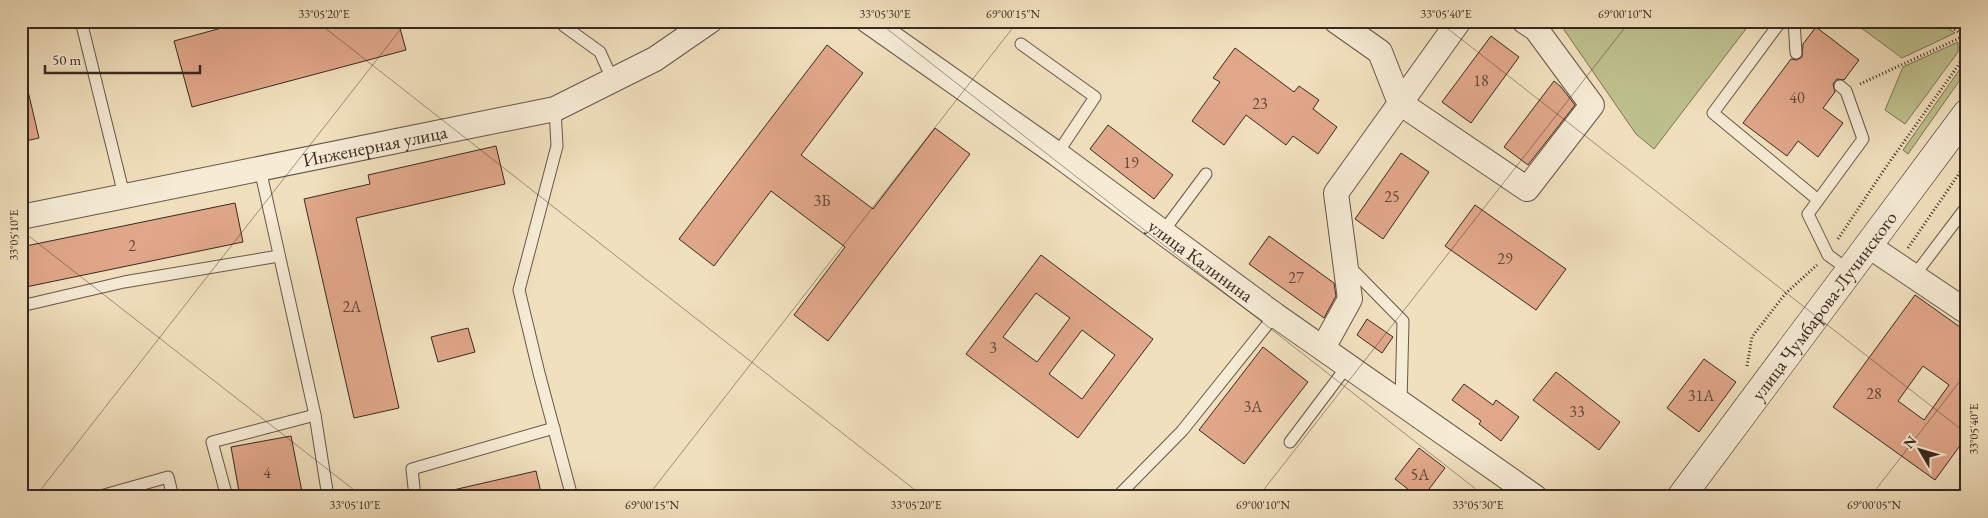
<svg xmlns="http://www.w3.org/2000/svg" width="1988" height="518" font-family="'EB Garamond',serif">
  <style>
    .green { fill: #bec18e; stroke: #7c7557 }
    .building { fill: #e1a78a; stroke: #392920; fill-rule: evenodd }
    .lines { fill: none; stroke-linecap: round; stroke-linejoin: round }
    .lane-casing { stroke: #675748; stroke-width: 13 }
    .street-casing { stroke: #675748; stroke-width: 26 }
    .secondary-casing { stroke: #392920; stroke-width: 29 }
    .path { stroke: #392920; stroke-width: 3; stroke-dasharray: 1 2.5; stroke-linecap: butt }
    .lane { stroke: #f6ebd5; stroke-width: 11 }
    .street { stroke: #f6ebd5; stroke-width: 24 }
    .secondary { stroke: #f6ebd5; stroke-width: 28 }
    .ticks { fill: none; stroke: #392920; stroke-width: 1; stroke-opacity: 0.45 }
    .labels { text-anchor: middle; stroke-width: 4.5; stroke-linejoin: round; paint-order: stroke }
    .number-label { font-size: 16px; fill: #63483a }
    .street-label { font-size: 19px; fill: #392920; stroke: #f6ebd5 }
    .neatline { fill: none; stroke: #392920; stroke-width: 2 }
    .ticks-label { font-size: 12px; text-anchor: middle; fill: #392920 }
  </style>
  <rect width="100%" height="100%" fill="#f1e0be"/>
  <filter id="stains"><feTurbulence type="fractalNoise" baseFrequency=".004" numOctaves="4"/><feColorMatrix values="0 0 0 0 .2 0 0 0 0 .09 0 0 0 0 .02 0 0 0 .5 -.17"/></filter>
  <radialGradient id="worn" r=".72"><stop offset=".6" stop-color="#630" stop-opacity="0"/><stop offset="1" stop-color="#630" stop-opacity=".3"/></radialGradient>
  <g class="green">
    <polygon points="1558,21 1752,21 1654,149 1636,134"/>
    <polygon points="1852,21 1938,21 1955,33 1902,58"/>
    <polygon points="1958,42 1958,52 1905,124 1885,110 1903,67"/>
    <polygon points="1967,59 1967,70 1908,154 1903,150"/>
  </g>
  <g class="building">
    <polygon points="247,21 398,21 406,50 192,107 174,41"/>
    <polygon points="1816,27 1859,60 1844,80 1837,79 1833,84 1835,92 1823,108 1843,123 1818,157 1798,141 1787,156 1743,123 1791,59 1797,60 1802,57 1803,44"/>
    <polygon points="1491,36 1519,57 1471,123 1442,102"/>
    <polygon points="827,45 863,73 801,155 873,209 935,128 970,154 828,341 794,315 845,247 771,191 714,266 679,239"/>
    <polygon points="1235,48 1294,92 1299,86 1319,100 1313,109 1337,127 1318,154 1293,136 1286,145 1246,115 1224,145 1192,121 1220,82 1213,78"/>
    <polygon points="1554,81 1561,87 1575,105 1528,165 1504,147"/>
    <polygon points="21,91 28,91 39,138 21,142"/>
    <polygon points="1108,125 1173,175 1154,199 1090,149"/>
    <polygon points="496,146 505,184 356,218 399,408 354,418 304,199 370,184 368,175"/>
    <polygon points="1401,153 1429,172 1383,239 1355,219"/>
    <polygon points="235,203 243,242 21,288 21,247"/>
    <polygon points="1475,205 1566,269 1536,310 1445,246"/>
    <polygon points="1269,236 1334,283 1336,296 1324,318 1249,264"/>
    <path d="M1041,255L1153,339L1078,438L966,354ZM1036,293L1070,318L1037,362L1003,337ZM1082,330L1115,355L1082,399L1049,374Z"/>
    <path d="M1915,295L1967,332V436L1935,480L1833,407ZM1923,366L1949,385L1924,420L1898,401Z"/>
    <polygon points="1367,319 1393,337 1382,353 1357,335"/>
    <polygon points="468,328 475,352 438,362 431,337"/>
    <polygon points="1263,347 1308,382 1244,464 1199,430"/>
    <polygon points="1704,359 1736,382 1699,432 1667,408"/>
    <polygon points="1556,372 1620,422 1599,450 1533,400"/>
    <polygon points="1464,384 1493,405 1496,400 1519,417 1501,441 1479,424 1481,421 1452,400"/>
    <polygon points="291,436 303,497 240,497 231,447"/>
    <polygon points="1419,448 1445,468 1423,497 1418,497 1395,479"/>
    <polygon points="536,471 542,497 454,497 453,490"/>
  </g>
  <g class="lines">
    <g class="lane-casing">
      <g id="lane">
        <polyline points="81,21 124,195"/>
        <polyline points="562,21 564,26 600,52 612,79"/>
        <polyline points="1781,21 1713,113 1818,200"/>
        <polyline points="1794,21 1796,53"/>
        <polyline points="1021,44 1095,97 1057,154"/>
        <polyline points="1840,86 1846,91 1863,139 1808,214 1828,255 1850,271"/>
        <polyline points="555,109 557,146 519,290 539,373 572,497"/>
        <polyline points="260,169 315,415 328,497"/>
        <polyline points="1162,233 1206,174"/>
        <polyline points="1348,265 1403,321 1401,403"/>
        <polyline points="1914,276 1967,206"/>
        <polyline points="21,306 124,282 279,256"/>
        <polyline points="1290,442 1348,365"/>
        <polyline points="97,497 168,477 173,497"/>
        <polyline points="227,497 212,442 315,415"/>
        <polyline points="415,497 412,469 554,428"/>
        <polyline points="1117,497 1182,431 1275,315"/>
      </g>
    </g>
    <g class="street-casing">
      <g id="street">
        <path id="s1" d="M868,21L1057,154L1275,315L1535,497"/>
        <polyline points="1336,21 1380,52 1400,103 1527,189 1592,105 1536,29 1524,21"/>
        <path id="s2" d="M21,217L555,109L655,59L710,21"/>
        <polyline points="1869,246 1967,312"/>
        <polyline points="1323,348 1350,299 1336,193 1459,21"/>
      </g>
    </g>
    <g class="secondary-casing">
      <g id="secondary">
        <path id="s3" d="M1681,497L1967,113"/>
      </g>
    </g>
    <g class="path">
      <polyline points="1943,21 1967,38"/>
      <polyline points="1860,84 1964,36"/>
      <polyline points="1838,239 1886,167 1967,53"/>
      <polyline points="1908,248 1967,162"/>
      <polyline points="1747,366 1752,337 1785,294 1817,265"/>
    </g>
    <use href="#lane" class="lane"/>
    <use href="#street" class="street"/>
    <use href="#secondary" class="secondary"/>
  </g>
  <path class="ticks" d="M316,21L924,497M877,21L1486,497M1438,21L1967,434M21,230L363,497M35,497L407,21M647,497L1018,21M1258,497L1630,21M1870,497L1967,372"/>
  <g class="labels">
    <g class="number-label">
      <text x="1481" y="86">18</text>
      <text x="1797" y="103">40</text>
      <text x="1260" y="109">23</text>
      <text x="1131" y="168">19</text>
      <text x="1392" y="202">25</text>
      <text x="822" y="206">3Б</text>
      <text x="132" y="251">2</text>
      <text x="1505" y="264">29</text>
      <text x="1296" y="283">27</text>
      <text x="352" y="312">2А</text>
      <text x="993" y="353">3</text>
      <text x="1874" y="399">28</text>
      <text x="1701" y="401">31А</text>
      <text x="1253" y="412">3А</text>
      <text x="1577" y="417">33</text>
      <text x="267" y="478">4</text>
      <text x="1420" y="480">5А</text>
    </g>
    <g class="street-label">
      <text dy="7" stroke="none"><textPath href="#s2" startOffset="361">Инженерная улица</textPath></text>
      <text dy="7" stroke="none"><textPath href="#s1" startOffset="410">улица Калинина</textPath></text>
      <text dy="7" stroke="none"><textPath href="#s3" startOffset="239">улица Чумбарова-Лучинского</textPath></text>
    </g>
  </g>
  <rect width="1988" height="518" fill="none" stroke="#f1e0be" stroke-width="55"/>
  <g transform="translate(1920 450) rotate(308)" stroke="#f6ebd5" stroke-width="4" paint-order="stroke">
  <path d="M0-4L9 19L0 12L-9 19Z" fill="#392920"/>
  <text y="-8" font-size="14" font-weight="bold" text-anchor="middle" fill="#392920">N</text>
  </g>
  <path d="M45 65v8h155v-8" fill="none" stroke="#392920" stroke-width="2.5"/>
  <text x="52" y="65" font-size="15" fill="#392920" stroke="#f6ebd5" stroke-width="4" paint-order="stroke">50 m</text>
  <rect x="28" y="28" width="1932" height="462" class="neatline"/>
  <g class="ticks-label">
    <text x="324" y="18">33°05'20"E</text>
    <text x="885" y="18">33°05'30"E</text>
    <text x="1013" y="18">69°00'15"N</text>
    <text x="1446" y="18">33°05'40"E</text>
    <text x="1625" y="18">69°00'10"N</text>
    <text transform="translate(14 235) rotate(-90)" y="4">33°05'10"E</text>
    <text transform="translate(1974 429) rotate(-90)" y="4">33°05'40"E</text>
    <text x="355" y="509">33°05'10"E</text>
    <text x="652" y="509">69°00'15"N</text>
    <text x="916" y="509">33°05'20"E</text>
    <text x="1263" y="509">69°00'10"N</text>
    <text x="1478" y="509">33°05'30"E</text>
    <text x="1874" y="509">69°00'05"N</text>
  </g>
  <rect width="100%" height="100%" filter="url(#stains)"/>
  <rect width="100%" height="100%" fill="url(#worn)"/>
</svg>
